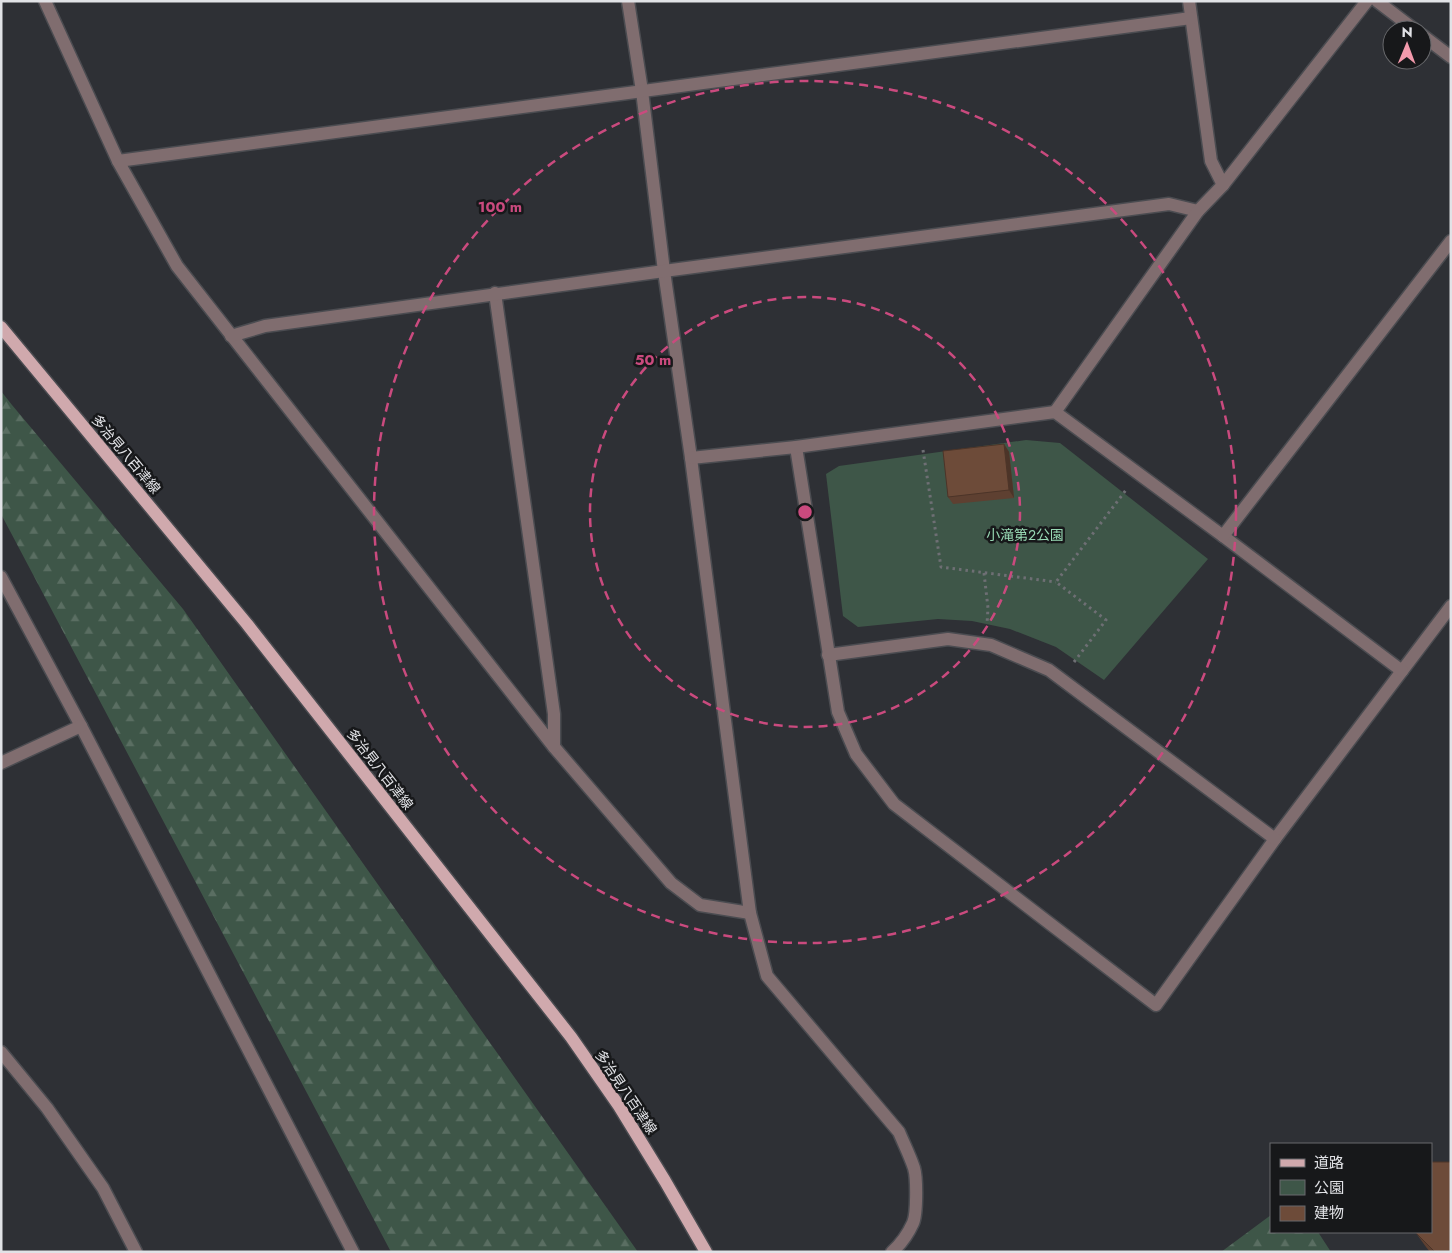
<svg xmlns="http://www.w3.org/2000/svg" width="1452" height="1253" font-family="Jost,'Noto Sans JP',sans-serif">
  <style>
    .forest { fill: url(#forest-firs) }
    .green { fill: #3e5648 }
    .lines { fill: none; stroke-linecap: round; stroke-linejoin: round }
    .minor-casing { stroke: #4b4c51; stroke-width: 15 }
    .major-casing { stroke: #4b4c51; stroke-width: 15 }
    .path { stroke: #6e6f74; stroke-width: 3; stroke-dasharray: 2.5 4; stroke-linecap: butt }
    .minor { stroke: #806d6f; stroke-width: 12 }
    .major { stroke: #d0a9ad; stroke-width: 12 }
    .wall { fill: #5e4031 }
    .shaded-wall { fill: #4c3428 }
    .building { fill: #6d4b39; stroke: #4c3428 }
    .ring { fill: none; stroke: #ca4a7e; stroke-width: 2.5; stroke-dasharray: 9 6 }
    .labels { text-anchor: middle; stroke-width: 5; stroke-linejoin: round; paint-order: stroke }
    .street-label { font-size: 14px; fill: #e1e2e6; stroke: #17181a }
    .park-label { font-size: 14px; fill: #98d9b4; stroke: #17181a }
    .centre { fill: #ca4a7e; stroke: #17181a; stroke-width: 2.5 }
    .ring-label { font-size: 15px; text-anchor: middle; font-weight: bold; fill: #ca4a7e; stroke: #17181a; stroke-width: 5; stroke-linejoin: round; paint-order: stroke }
  </style>
  <defs>
    <pattern id="forest-firs" width="22" height="20" patternUnits="userSpaceOnUse" patternTransform="scale(1.25)"><rect width="22" height="20" fill="#3e5648"/><path d="M5 1l3.5 6h-7zM16 11l3.5 6h-7z" fill="#5a6e62"/></pattern>
  </defs>
  <rect width="100%" height="100%" fill="#2e3035"/>
  <g class="forest">
    <polygon points="1,391 12,405 183,609 638,1252 391,1252 1,514"/>
    <polygon points="1271,1215 1271,1232 1318,1232 1331,1252 1221,1252"/>
  </g>
  <polygon class="green" points="1026,440 1060,443 1208,559 1104,680 1056,647 1010,629 972,621 938,619 858,627 843,616 826,474 839,466"/>
  <g class="lines">
    <g class="minor-casing">
      <g id="minor">
        <polyline points="45,1 118,161 177,266 554,747 671,883 700,905 750,913"/>
        <path d="M628,1L642,91L664,271L691,458L750,913L767,976L899,1132C904,1144 910,1156 914,1168C917,1178 917,1214 913,1223C908,1234 901,1244 892,1252"/>
        <polyline points="1189,1 1211,161 1223,185"/>
        <polyline points="1377,1 1415,30"/>
        <polyline points="1422,35 1451,57"/>
        <polyline points="118,161 1191,18"/>
        <polyline points="495,293 554,714 554,747"/>
        <polyline points="231,336 265,326 664,271 1169,204 1198,211"/>
        <polyline points="1055,412 1198,211 1223,185 1367,1"/>
        <polyline points="796,447 838,712 856,754 894,804 1156,1005 1275,839 1451,606"/>
        <polyline points="691,458 796,447 1055,412 1223,536 1402,671"/>
        <polyline points="1223,536 1451,241"/>
        <polyline points="1,577 81,726 353,1252"/>
        <polyline points="828,655 948,639 991,645 1049,670 1275,839"/>
        <polyline points="1,763 81,726"/>
        <polyline points="1,1052 47,1108 103,1188 136,1252"/>
      </g>
    </g>
    <g class="major-casing">
      <polyline id="major" points="1,327 247,624 571,1037 619,1106 665,1181 706,1252"/>
    </g>
    <g class="path">
      <polyline points="923,450 941,567 1056,582"/>
      <polyline points="984,573 988,608 987,624"/>
      <polyline points="1074,662 1106,620 1056,582 1126,490"/>
    </g>
    <use href="#minor" class="minor"/>
    <use href="#major" class="major"/>
  </g>
  <g class="wall">
    <polygon points="1004,444 1009,452 1014,498 953,504 948,497"/>
    <polygon points="1416,1233 1451,1252 1430,1252 1426,1247"/>
  </g>
  <polygon class="shaded-wall" points="1004,444 1009,452 1014,498 1009,490"/>
  <g class="building">
    <polygon points="1004,444 1009,490 948,497 943,451"/>
    <polygon points="1431,1162 1451,1162 1451,1252 1435,1252 1416,1233 1416,1232 1431,1232"/>
  </g>
  <g class="ring">
    <circle cx="805" cy="512" r="215"/>
    <circle cx="805" cy="512" r="431"/>
  </g>
  <g class="labels">
    <g class="street-label">
      <text transform="translate(126 454) rotate(50)" y="5">多治見八百津線</text>
      <text transform="translate(380 769) rotate(52)" y="5">多治見八百津線</text>
      <text transform="translate(626 1092) rotate(56)" y="5">多治見八百津線</text>
    </g>
    <g class="park-label">
      <text x="1025" y="540">小滝第２公園</text>
    </g>
  </g>
  <circle cx="805" cy="512" r="8" class="centre"/>
  <g class="ring-label">
    <text x="500" y="212">100 m</text>
    <text x="653" y="365">50 m</text>
  </g>
  <rect width="1452" height="1253" fill="none" stroke="#e1e2e6" stroke-width="5"/>
  <rect x="1270" y="1143" width="162" height="90" fill="#17181a" stroke="#68696c"/>
  <rect x="1280" y="1159" width="25" height="8" fill="#d0a9ad" stroke="#68696c"/>
  <text x="1314" y="1168" font-size="15" fill="#e1e2e6">道路</text>
  <rect x="1280" y="1180" width="25" height="15" fill="#3e5648" stroke="#68696c"/>
  <text x="1314" y="1193" font-size="15" fill="#e1e2e6">公園</text>
  <rect x="1280" y="1206" width="25" height="15" fill="#6d4b39" stroke="#68696c"/>
  <text x="1314" y="1218" font-size="15" fill="#e1e2e6">建物</text>
  <g transform="translate(1407 45) rotate(1)"><circle r="24" fill="#17181a" stroke="#68696c"/>
  <path d="M0-4L9 19L0 12L-9 19Z" fill="#f39aac"/>
  <text y="-8" font-size="14" font-weight="bold" text-anchor="middle" fill="#e1e2e6">N</text>
  </g>
</svg>
